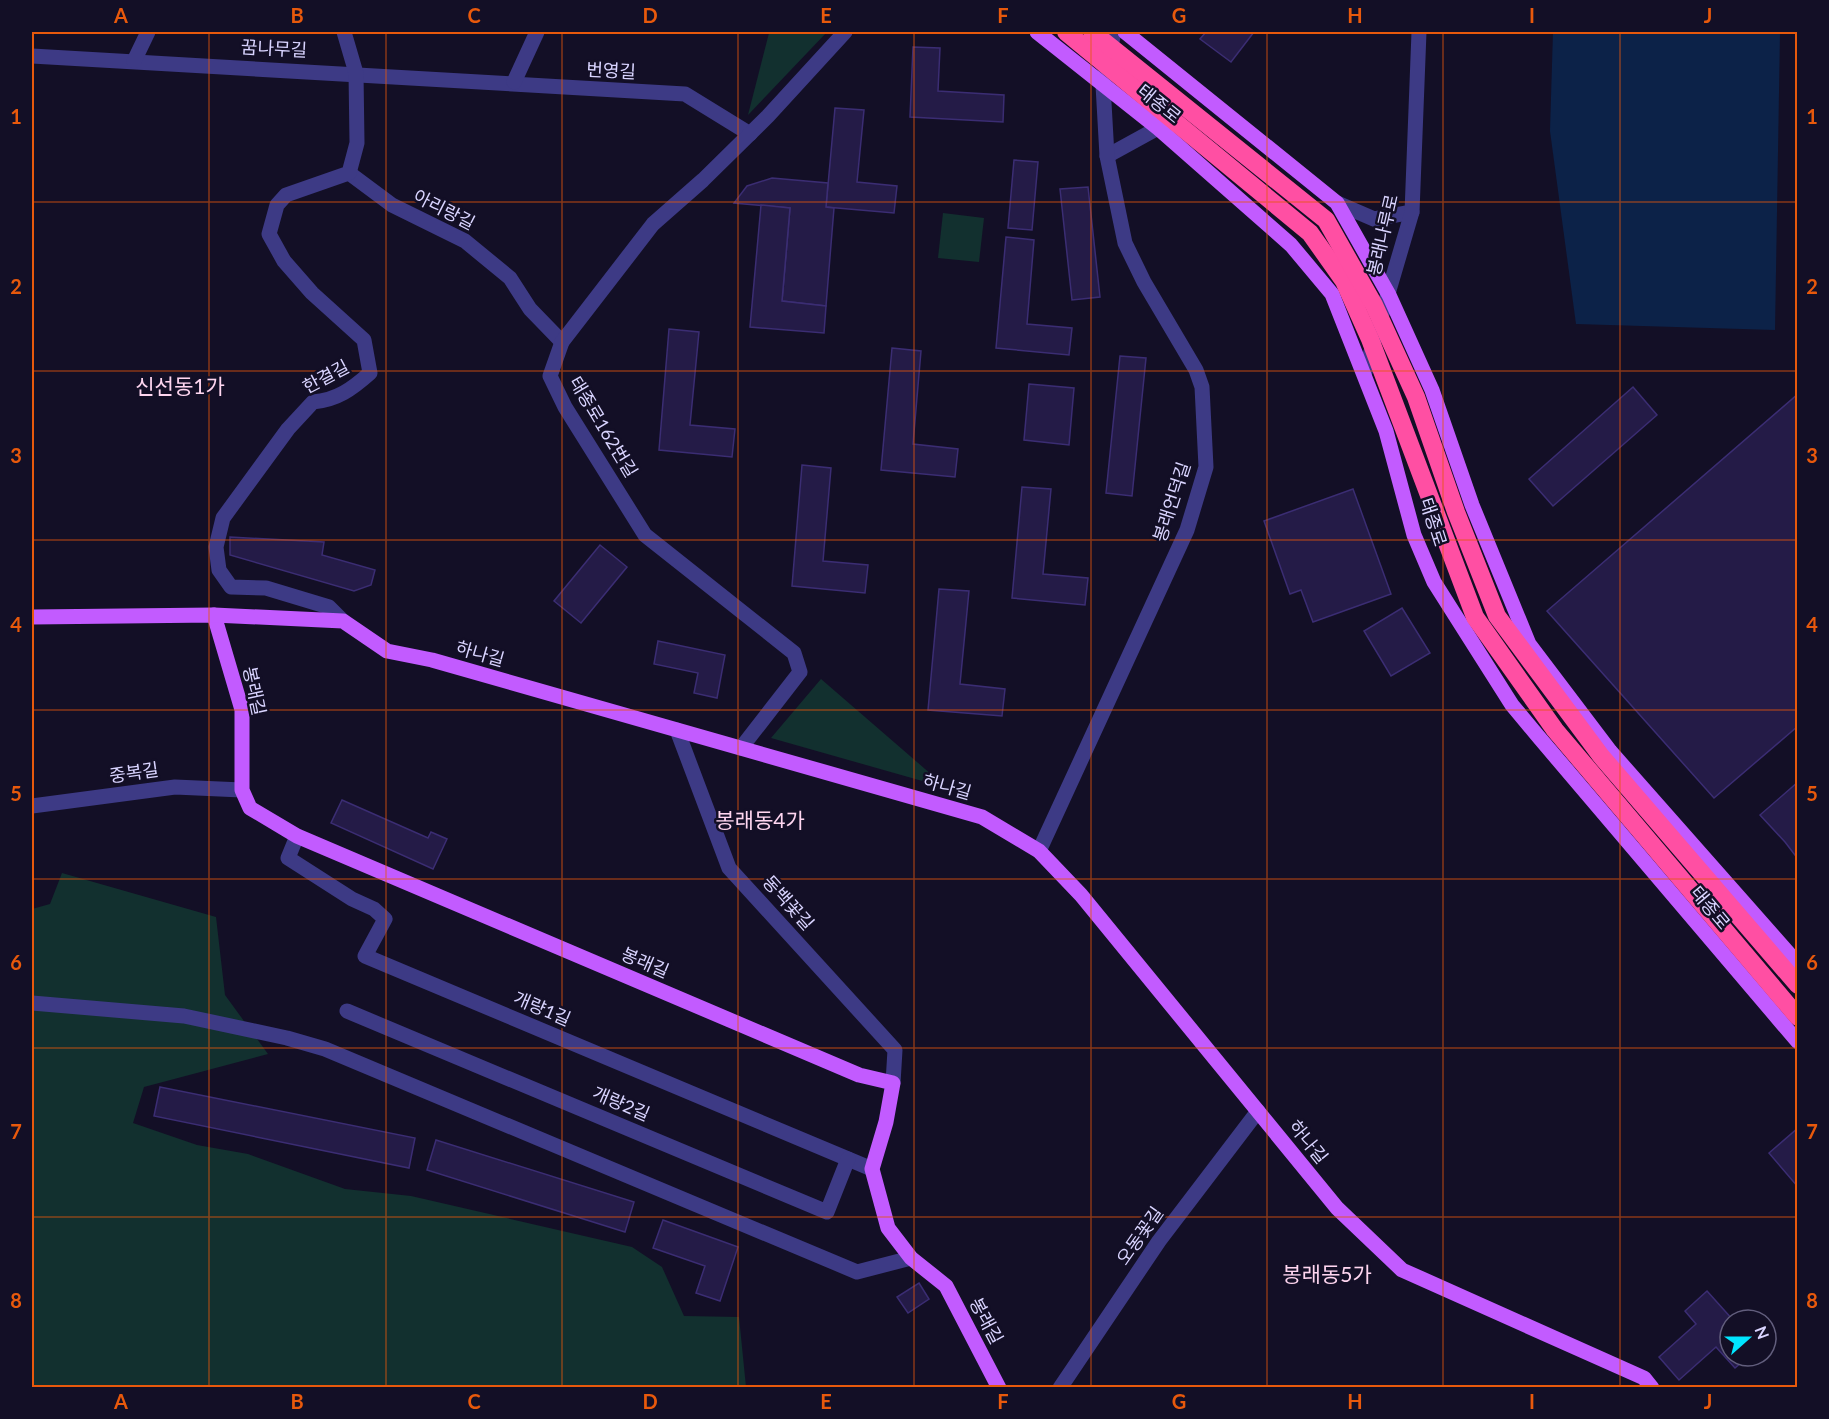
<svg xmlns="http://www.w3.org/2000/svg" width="1829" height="1419" font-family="Lato,'Noto Sans KR',sans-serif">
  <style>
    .green { fill: #12302f }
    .water { fill: #0c2248 }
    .building { fill: #241b47; stroke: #3b2d73; stroke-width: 1.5 }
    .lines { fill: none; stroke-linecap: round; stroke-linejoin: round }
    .minor { stroke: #3d3a85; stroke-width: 15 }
    .major { stroke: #c25bff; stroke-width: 15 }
    .highway-bridge { stroke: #ff4fa3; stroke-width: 18 }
    .grid { fill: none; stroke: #e8590c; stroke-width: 1.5; stroke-opacity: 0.55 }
    .labels { text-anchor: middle; stroke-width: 5; stroke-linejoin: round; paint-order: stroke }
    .street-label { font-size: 18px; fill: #d9d4ff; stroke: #130f26 }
    .quarter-label { font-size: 21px; fill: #ffd6f0; stroke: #130f26 }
    .neatline { fill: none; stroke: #e8590c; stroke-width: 2 }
    .grid-label { font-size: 20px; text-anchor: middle; font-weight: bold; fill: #e8590c }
  </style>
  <rect width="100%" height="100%" fill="#130f26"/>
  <g class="green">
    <polygon points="770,32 827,32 748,115 769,33"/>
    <polygon points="943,213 984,218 979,262 938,258"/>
    <polygon points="821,679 947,788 771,738"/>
    <polygon points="62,873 216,917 225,995 268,1054 144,1087 133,1123 197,1145 248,1154 345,1189 411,1196 632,1247 662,1267 684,1316 739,1317 746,1387 32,1387 32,909 50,904"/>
  </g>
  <polygon class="water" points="1553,32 1780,32 1775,330 1576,324 1550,131"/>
  <g class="building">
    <polygon points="1206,32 1254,32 1231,62 1200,39"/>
    <polygon points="913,47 940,48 938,91 1004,95 1003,122 910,117"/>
    <polygon points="835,108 864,110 857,182 897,186 894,213 826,207"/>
    <polygon points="1014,160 1038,162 1032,230 1008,228"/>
    <polygon points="772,178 828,183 826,207 834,208 826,306 782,301 790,208 734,203 747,186"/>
    <polygon points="1088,187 1100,297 1072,300 1060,189"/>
    <polygon points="761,205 790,208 782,301 826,306 824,333 750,327"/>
    <polygon points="1006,237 1034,240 1027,324 1072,328 1069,355 996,348"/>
    <polygon points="669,329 699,332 690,425 735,429 732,457 659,450"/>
    <polygon points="892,348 921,351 913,444 958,449 955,477 881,470"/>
    <polygon points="1120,356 1146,358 1132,496 1106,493"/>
    <polygon points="1029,384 1074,388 1069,445 1024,440"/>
    <polygon points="1633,387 1657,415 1553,506 1529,479"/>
    <polygon points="1798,394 1798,726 1714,798 1547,611"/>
    <polygon points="802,465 831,468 823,561 868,565 865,593 792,586"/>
    <polygon points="1022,487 1051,489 1043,574 1088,578 1085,605 1012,598"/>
    <polygon points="1353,489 1391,594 1313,622 1301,590 1290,594 1264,521"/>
    <polygon points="230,537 324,542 322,555 375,570 371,585 354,591 230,555"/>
    <polygon points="600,545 627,567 581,623 554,601"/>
    <polygon points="939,589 969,591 960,684 1005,689 1002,716 928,710"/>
    <polygon points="1402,608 1430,653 1391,676 1364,631"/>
    <polygon points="658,641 725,655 717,698 694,693 698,673 654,664"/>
    <polygon points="1798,782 1798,859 1785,842 1760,815"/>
    <polygon points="342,800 428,838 431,832 447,839 433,869 331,823"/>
    <polygon points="160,1087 415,1138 409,1168 154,1116"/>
    <polygon points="1798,1128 1798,1187 1769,1153"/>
    <polygon points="436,1140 634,1202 625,1232 427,1170"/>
    <polygon points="663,1220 738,1247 720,1301 696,1293 705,1266 653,1248"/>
    <polygon points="919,1283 929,1299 908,1313 897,1297"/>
    <polygon points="1707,1291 1733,1320 1730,1320 1730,1356 1749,1356 1735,1368 1716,1347 1679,1380 1659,1357 1696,1324 1685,1311"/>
  </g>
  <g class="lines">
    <g class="minor">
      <polyline points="32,56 685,94 750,134"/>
      <polyline points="134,61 148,32"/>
      <polyline points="514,82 537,32"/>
      <polyline points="1107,156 1158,128"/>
      <polyline points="349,173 392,205 465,241 510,278 530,309 562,342"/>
      <polyline points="1337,203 1374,219 1412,212"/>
      <polyline points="1365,372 1412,212 1419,32"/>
      <path d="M343,621L329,607L266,588L231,587L219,570L216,547L223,518L288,429L313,402C337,400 352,389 370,373L364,340L312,293L284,261L269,234L277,205L286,195L349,173L357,143L356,73L344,32"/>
      <polyline points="677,730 729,868 895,1050 893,1083"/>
      <polyline points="741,748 800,672 794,653 645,535 565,407 550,376 562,342 653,224 703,180 768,116 845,32"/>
      <polyline points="32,806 175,787 242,790"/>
      <polyline points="297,836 288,858 352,899 374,909 385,919 365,956 872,1169"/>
      <polyline points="1039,851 1187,530 1206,467 1202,387 1196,370 1144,282 1125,243 1107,156 1103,85 1114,32"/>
      <polyline points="32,1003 184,1016 287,1038 325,1049 857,1272 911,1258"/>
      <polyline points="347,1011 827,1212 848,1159"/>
      <polyline points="1060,1388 1159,1241 1258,1111"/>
    </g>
    <g class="major">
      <polyline points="1037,32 1158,128 1291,245 1332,294 1386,431 1414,535 1434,582 1512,705 1537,735 1798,1042"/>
      <polyline points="1125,32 1337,203 1389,295 1432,390 1472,505 1529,644 1610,751 1798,964"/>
      <polyline points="214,615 242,710 242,790 250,808 297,836 859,1075 893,1083 886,1122 872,1169 888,1228 911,1258 946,1286 999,1388"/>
      <polyline points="32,617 214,615 343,621 387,651 432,660 982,817 1039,851 1081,895 1337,1208 1402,1270 1644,1378 1652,1388"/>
    </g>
    <g class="highway-bridge">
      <polyline points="1066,32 1310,233 1344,281 1370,339 1475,617 1555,730 1798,1017"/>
      <polyline points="1092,32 1326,220 1374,305 1416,397 1456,512 1497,616 1601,756 1798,985"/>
    </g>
  </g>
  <path class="grid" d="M209,32V1388M386,32V1388M562,32V1388M738,32V1388M914,32V1388M1091,32V1388M1267,32V1388M1443,32V1388M1620,32V1388M32,202H1798M32,371H1798M32,540H1798M32,710H1798M32,879H1798M32,1048H1798M32,1217H1798"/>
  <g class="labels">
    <g class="street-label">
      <text transform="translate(274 49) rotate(3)" y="6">꿈나무길</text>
      <text transform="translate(611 71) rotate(3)" y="6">번영길</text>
      <text transform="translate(1159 104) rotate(39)" y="6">태종로</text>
      <text transform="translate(444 210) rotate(27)" y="6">아리랑길</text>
      <text transform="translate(1383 235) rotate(-77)" y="6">봉래나루로</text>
      <text transform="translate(326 377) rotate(-28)" y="6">한결길</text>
      <text transform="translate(603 427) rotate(59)" y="6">태종로162번길</text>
      <text transform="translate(1172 502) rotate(-72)" y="6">봉래언덕길</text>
      <text transform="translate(1433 522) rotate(72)" y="6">태종로</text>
      <text transform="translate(480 654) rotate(16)" y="6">하나길</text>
      <text transform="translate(254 691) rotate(78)" y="6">봉래길</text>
      <text transform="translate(134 773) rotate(-8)" y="6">중복길</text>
      <text transform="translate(947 787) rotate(16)" y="6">하나길</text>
      <text transform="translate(788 903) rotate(48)" y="6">동백꽃길</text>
      <text transform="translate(1710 908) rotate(50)" y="6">태종로</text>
      <text transform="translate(645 963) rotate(23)" y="6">봉래길</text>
      <text transform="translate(542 1009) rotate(23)" y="6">개량1길</text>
      <text transform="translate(621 1104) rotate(23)" y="6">개량2길</text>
      <text transform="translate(1308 1142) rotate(51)" y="6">하나길</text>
      <text transform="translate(1140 1236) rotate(-55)" y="6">오동꽃길</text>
      <text transform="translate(986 1321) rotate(62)" y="6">봉래길</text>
    </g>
    <g class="quarter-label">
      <text x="180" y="394">신선동1가</text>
      <text x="760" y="828">봉래동4가</text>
      <text x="1327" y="1282">봉래동5가</text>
    </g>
  </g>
  <rect width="1829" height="1419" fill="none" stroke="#130f26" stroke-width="66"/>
  <g transform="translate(1748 1338) rotate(69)"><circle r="28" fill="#130f26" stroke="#625e7d" stroke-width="1.5"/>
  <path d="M0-4.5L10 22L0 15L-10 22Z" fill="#00e5ff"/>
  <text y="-9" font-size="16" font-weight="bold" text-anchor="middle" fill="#d9d4ff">N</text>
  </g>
  <rect x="33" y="33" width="1763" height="1353" class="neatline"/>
  <g class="grid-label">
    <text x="121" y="23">A</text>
    <text x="297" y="23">B</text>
    <text x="474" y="23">C</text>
    <text x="650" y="23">D</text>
    <text x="826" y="23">E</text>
    <text x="1003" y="23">F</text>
    <text x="1179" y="23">G</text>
    <text x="1355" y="23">H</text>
    <text x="1532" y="23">I</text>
    <text x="1708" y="23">J</text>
    <text x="16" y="124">1</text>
    <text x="1812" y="124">1</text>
    <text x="16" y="294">2</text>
    <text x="1812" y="294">2</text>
    <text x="16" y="463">3</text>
    <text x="1812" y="463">3</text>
    <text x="16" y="632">4</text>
    <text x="1812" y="632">4</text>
    <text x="16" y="801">5</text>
    <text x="1812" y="801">5</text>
    <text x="16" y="970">6</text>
    <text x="1812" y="970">6</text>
    <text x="16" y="1139">7</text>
    <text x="1812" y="1139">7</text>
    <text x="16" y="1308">8</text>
    <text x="1812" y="1308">8</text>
    <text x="121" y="1409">A</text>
    <text x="297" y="1409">B</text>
    <text x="474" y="1409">C</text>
    <text x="650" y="1409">D</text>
    <text x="826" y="1409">E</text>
    <text x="1003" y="1409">F</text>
    <text x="1179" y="1409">G</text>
    <text x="1355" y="1409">H</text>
    <text x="1532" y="1409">I</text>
    <text x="1708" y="1409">J</text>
  </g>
</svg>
